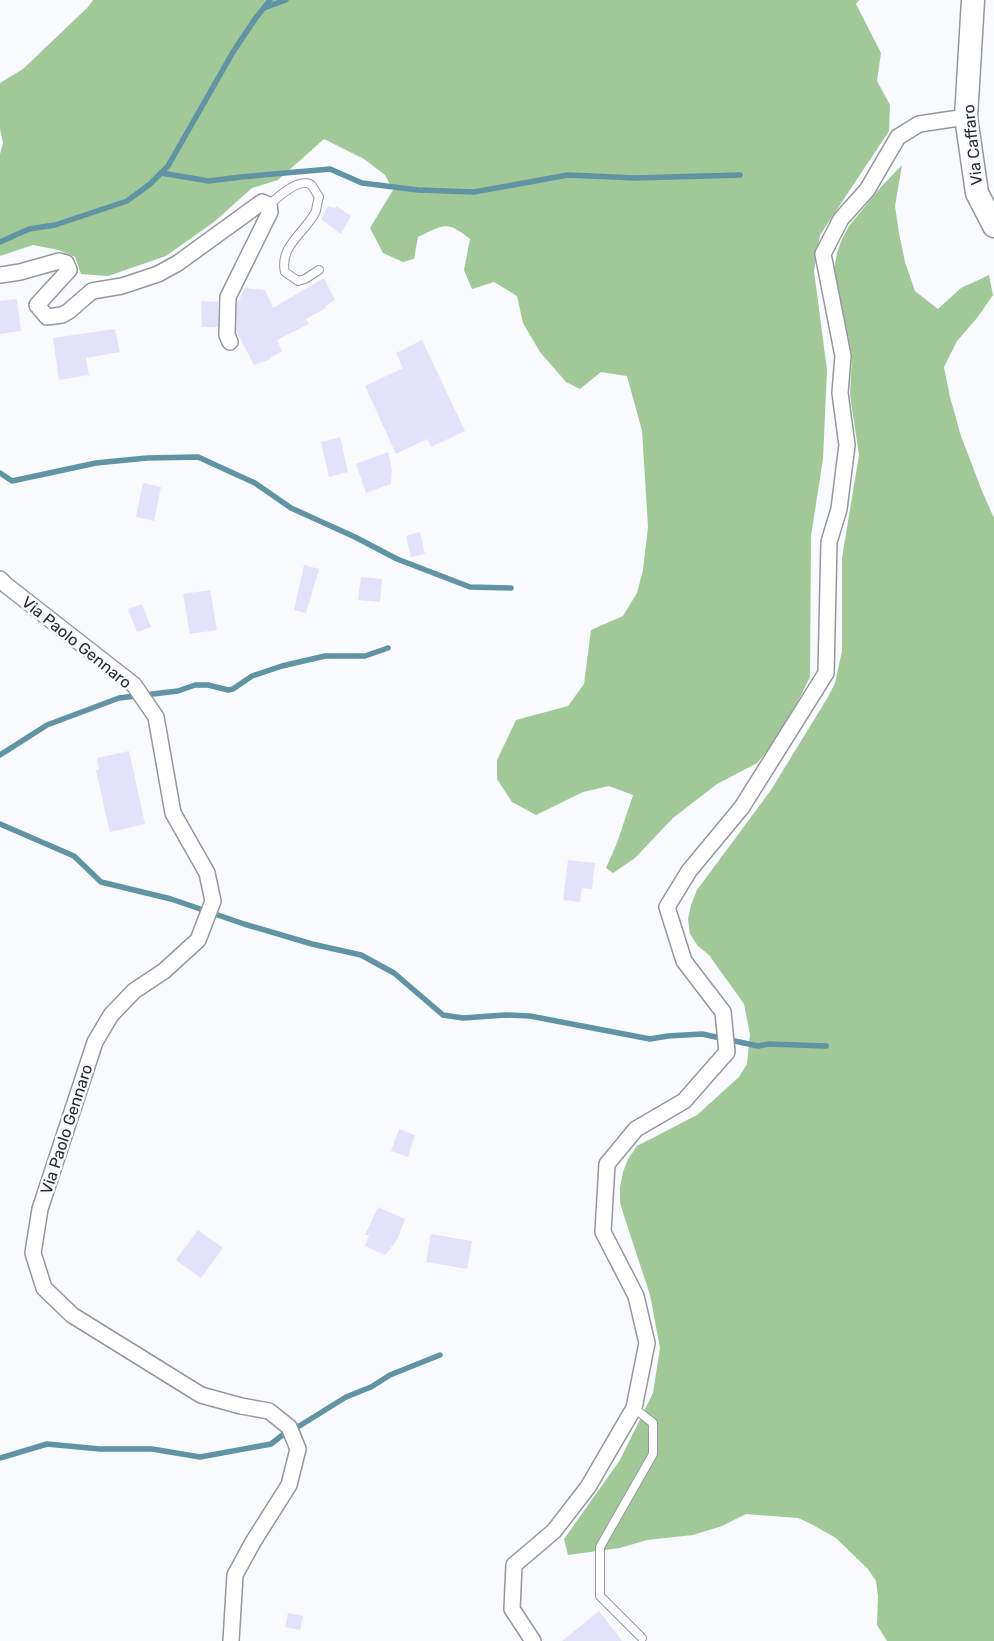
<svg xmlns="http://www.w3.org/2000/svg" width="994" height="1641" font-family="Rubik,sans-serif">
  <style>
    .forest { fill: #a1c897 }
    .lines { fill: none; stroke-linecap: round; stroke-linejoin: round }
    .stream { stroke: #6093a4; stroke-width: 5.5 }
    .building { fill: #e2e3fb }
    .lane-casing { stroke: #95979e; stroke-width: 10 }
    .street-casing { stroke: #95979e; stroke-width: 18 }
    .secondary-casing { stroke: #95979e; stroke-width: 25 }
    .lane { stroke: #fff; stroke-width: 8 }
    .street { stroke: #fff; stroke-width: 15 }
    .secondary { stroke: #fff; stroke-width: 22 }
    .labels { text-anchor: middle; stroke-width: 5; stroke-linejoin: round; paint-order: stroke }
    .street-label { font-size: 16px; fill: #2a2b2e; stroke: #f8fafe }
  </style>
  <rect width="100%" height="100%" fill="#f8fafe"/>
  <g class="forest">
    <path d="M93,0H859L856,4L881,53L877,81L890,105L889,131L820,235L814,271L827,370L823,459L811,536L810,677L781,735L757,763L717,784L673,818L635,858L613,873L606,868L617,843L633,795L609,786L583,792L536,815L512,802L497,779V760L516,720L568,706L584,684L591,630L623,616L637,593L643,570L648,527L642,431L627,376L601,372L580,389L566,382L540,352L523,323L517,296L494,282L472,289L464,270L470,239C446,220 444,225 418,237L414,259L403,262L383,253L370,228L393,190L385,175L364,159L324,139L278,180L252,188L214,222L166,256L108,276L81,274L75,257L59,250L33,245L0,256V154L3,143L0,129V83L23,69L88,7Z"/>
    <polygon points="902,165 895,206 899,233 905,262 915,291 938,309 961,288 989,275 993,295 977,318 957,341 944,367 950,397 961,436 982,491 994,518 994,1641 887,1641 877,1625 878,1596 876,1581 868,1569 836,1538 811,1524 798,1518 746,1514 722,1526 693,1535 647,1540 620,1548 568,1555 564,1539 620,1460 653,1393 660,1348 650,1295 624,1216 620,1202 620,1187 623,1172 628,1159 637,1146 697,1115 739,1077 747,1064 750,1034 744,1004 709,955 698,946 690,934 688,919 691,905 697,890 771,790 828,697 835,683 842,651 842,558 859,455 850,395 852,355 834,269 837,253 842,239 849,226 880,188"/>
  </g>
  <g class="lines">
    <g class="stream">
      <polyline points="264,8 286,0"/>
      <polyline points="161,173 209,181 241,177 330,169 362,183 418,190 474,192 568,175 636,178 740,175"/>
      <polyline points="0,242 29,229 55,225 127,201 150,184 168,166 233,52 255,19 270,0"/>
      <polyline points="0,473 12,481 96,463 147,458 198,457 255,483 291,508 355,537 397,559 470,587 511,588"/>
      <polyline points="0,755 47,725 119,698 178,691 195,685 208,685 228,690 233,689 252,676 282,666 325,656 365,656 388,648"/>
      <polyline points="0,824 74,856 101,882 171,899 244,924 312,944 361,955 394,973 443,1015 463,1018 505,1015 530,1016 650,1039 668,1036 702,1034 758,1046 769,1044 826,1046"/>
      <polyline points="0,1458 47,1444 100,1449 152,1449 200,1457 271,1444 285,1433 301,1425 346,1397 371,1387 390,1375 440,1355"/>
    </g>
  </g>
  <g class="building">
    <polygon points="328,206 335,208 336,206 351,216 341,234 321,219"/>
    <polygon points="324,278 335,300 324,307 326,308 306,319 309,324 277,340 282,351 270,358 271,359 254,365 236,331 237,304 245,288 265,290 273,308"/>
    <polygon points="17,299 21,331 0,334 0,301"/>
    <polygon points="201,301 218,302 218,327 202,327"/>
    <polygon points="115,329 120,352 86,358 89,375 59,380 53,338"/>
    <polygon points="422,340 465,431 431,447 427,439 396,454 365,386 403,368 396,353"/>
    <polygon points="340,437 348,472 329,477 321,442"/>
    <polygon points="388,452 392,470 391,484 366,493 356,464"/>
    <polygon points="143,483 161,487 154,521 136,517"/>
    <polygon points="420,532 425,554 411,557 406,536"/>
    <polygon points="304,565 319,569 306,613 294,610"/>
    <polygon points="361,577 382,579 380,602 358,600"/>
    <polygon points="210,590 217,630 190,634 183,594"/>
    <polygon points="142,604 151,627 137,632 128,609"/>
    <polygon points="129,751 145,824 110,832 96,770 99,769 97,758"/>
    <polygon points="568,860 595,863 592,889 582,888 580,902 563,900"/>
    <polygon points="399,1129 415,1135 408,1157 391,1151"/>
    <polygon points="378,1207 405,1219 397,1240 385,1255 365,1246 369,1235 365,1235"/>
    <polygon points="198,1230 223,1248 201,1278 176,1260"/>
    <polygon points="431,1234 472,1241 467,1269 426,1262"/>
    <polygon points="599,1611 622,1641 562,1641"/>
    <polygon points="288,1613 303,1616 300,1630 285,1627"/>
  </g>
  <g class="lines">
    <g class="lane-casing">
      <g id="lane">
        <path d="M269,205C277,198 298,178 310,184C314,187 316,193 319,197C317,202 317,209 315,213C304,233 279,247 285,272L298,281L305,279L319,270"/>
        <polyline points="634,1408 653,1423 653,1454 600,1547 600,1596 642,1638"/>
      </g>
    </g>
    <g class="street-casing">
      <g id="street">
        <polyline points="0,275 20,272 59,261 66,263 69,270 37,305 47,317 62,315 69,311 92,291 122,286 158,274 178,263 262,202 269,205 270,212 228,297 227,335 230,342"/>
        <polyline points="0,579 6,585 134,685 156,717 173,813 207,873 213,901 198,940 164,971 134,991 111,1015 95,1042 40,1209 33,1253 44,1288 72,1315 201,1395 241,1406 269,1411 289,1427 298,1449 289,1485 253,1542 235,1575 231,1641"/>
        <polyline points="533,1641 512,1609 514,1565 554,1531 588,1487 634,1408 647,1343 636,1296 603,1232 607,1164 636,1129 684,1101 727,1052 723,1012 684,961 667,907 689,871 742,807 826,673 829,542 839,509 847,445 840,393 843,356 823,254 841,219 867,190 898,137 919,124 966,117"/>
      </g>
    </g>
    <g class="secondary-casing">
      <polyline id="secondary" points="973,0 966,117 977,193 994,226"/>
    </g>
    <use href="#lane" class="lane"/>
    <use href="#street" class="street"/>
    <use href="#secondary" class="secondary"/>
  </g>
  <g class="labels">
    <g class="street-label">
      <text transform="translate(972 145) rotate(-96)" y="6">Via Caffaro</text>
      <text transform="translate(77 642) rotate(39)" y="6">Via Paolo Gennaro</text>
      <text transform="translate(66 1129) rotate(-72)" y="6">Via Paolo Gennaro</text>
    </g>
  </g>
</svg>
